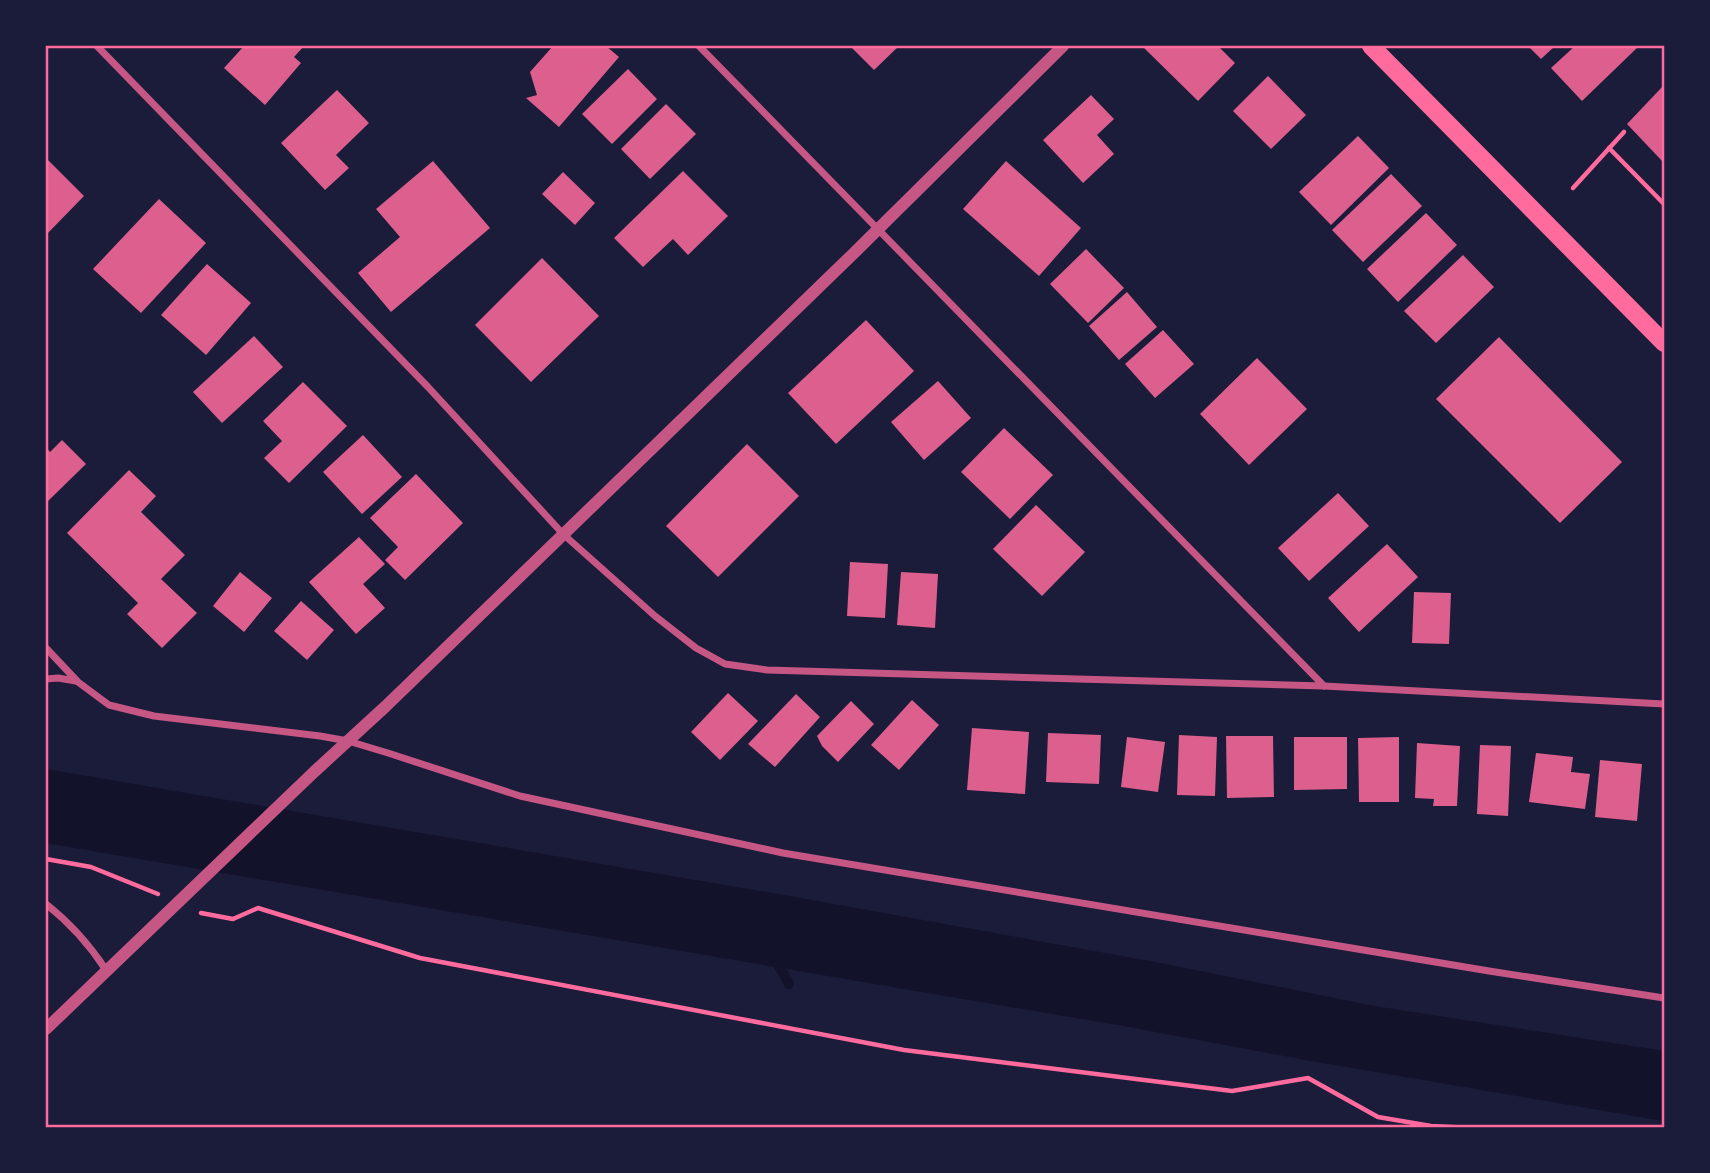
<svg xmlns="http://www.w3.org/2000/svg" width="1710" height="1173" font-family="'Work Sans',sans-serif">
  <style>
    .water { fill: #12122b }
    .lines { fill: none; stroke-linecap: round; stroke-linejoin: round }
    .stream { stroke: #12122b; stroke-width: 10 }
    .building { fill: #dd5f8e }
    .path { stroke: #ff6b9d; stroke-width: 4.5 }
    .minor { stroke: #c65784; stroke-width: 7 }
    .tertiary { stroke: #c65784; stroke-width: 12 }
    .primary { stroke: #ff6b9d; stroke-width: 18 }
    .neatline { fill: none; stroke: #ff6b9d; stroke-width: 2.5 }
  </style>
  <rect width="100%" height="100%" fill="#1b1b3a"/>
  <polygon class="water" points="46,769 795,897 1155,962 1374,1006 1664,1051 1664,1121 1311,1061 1129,1027 46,843"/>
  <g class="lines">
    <polyline class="stream" points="774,957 789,984"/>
  </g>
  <g class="building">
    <polygon points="244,46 304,46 294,57 301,63 265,105 224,68"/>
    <polygon points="553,46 606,46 619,57 559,127 526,98 537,95 530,72"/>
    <polygon points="850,46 899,46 874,70"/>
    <polygon points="1142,46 1218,46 1235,63 1198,101"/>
    <polygon points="1528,46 1555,46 1541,59"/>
    <polygon points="1575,46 1639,46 1582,101 1551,68"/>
    <polygon points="628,69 657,99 612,144 582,114"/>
    <polygon points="1268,76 1306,115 1271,149 1233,111"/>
    <polygon points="1664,85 1664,163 1627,124"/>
    <polygon points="337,90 369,123 336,155 349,168 325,190 281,143"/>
    <polygon points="1091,95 1114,119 1097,135 1114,154 1083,183 1043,140"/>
    <polygon points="666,104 696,134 650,179 621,149"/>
    <polygon points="1358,136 1389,168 1331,225 1299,192"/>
    <polygon points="46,158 84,196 46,235"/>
    <polygon points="433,161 490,228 391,312 358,273 400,237 376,209"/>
    <polygon points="1006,161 1081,228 1039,276 963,209"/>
    <polygon points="683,171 728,216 688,255 673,239 643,267 614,238"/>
    <polygon points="563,172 595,203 575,225 542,194"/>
    <polygon points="1391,174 1422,206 1363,262 1332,230"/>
    <polygon points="159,199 206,243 141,313 93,269"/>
    <polygon points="1426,213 1457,245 1398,302 1367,269"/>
    <polygon points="1086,249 1124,288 1088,323 1050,284"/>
    <polygon points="1463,255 1494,287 1436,343 1404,311"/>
    <polygon points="542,258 599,316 531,382 475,325"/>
    <polygon points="207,264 251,303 206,355 161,315"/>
    <polygon points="1127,292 1157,327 1119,360 1089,326"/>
    <polygon points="866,320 914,371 836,444 788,393"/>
    <polygon points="1163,330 1194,364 1155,398 1125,364"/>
    <polygon points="254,336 283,367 222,423 193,392"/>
    <polygon points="1499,337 1622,462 1560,523 1436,399"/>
    <polygon points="1257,358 1307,409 1249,465 1200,414"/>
    <polygon points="938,381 971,418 924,460 891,422"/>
    <polygon points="303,382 347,426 289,483 264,458 282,441 263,421"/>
    <polygon points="1004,428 1053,475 1010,519 961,472"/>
    <polygon points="363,435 402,477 362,514 323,472"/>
    <polygon points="62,440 86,464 46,503 46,447 50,452"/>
    <polygon points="747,444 799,496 718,577 666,526"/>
    <polygon points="129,470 156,496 141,512 185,555 161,579 197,613 162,648 127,614 138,603 67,533"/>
    <polygon points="416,474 463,523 405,580 385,560 398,547 370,518"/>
    <polygon points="1338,493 1369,526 1309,581 1278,548"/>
    <polygon points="1036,505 1085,552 1042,596 993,549"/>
    <polygon points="359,537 385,564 363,584 385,608 356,634 309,582"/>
    <polygon points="1387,544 1418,577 1359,632 1328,598"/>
    <polygon points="850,562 888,564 885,618 847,616"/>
    <polygon points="240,572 272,598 244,632 213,606"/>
    <polygon points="901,572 938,574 935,628 897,625"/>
    <polygon points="1414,592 1451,593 1449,644 1412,643"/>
    <polygon points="301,601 334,630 307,660 274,631"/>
    <polygon points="728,693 758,721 720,760 691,732"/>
    <polygon points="796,694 820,717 775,767 748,744"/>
    <polygon points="912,700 939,725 899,770 871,745"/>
    <polygon points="851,701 874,724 838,762 822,746 817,736"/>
    <polygon points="972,728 1029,732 1025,794 967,790"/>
    <polygon points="1048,733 1101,735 1099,784 1046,782"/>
    <polygon points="1179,735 1217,737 1215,796 1177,795"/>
    <polygon points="1226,736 1273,736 1274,797 1227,798"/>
    <polygon points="1127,737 1165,742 1158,792 1121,787"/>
    <polygon points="1294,737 1347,737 1347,789 1294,790"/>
    <polygon points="1399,737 1399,802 1359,802 1358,738"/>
    <polygon points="1417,743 1460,746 1457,806 1433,806 1434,799 1415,798"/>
    <polygon points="1480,745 1511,746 1508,816 1477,814"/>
    <polygon points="1536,753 1573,757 1571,772 1590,774 1585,809 1529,802"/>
    <polygon points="1600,760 1642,764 1637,821 1595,817"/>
  </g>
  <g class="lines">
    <g class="path">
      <polyline points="1609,148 1664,204"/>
      <polyline points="1573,188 1624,132"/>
      <polyline points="46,859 91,867 158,894"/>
      <polyline points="201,913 233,919 258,908 420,958 904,1050 1232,1091 1308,1078 1378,1117 1431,1126 1472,1128"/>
    </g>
    <g class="minor">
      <polyline points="97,46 428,387 563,534 655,616 696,648 725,664 767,670 1324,686 1664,704"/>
      <polyline points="699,46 1324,686"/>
      <polyline points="46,648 78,682 109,705 154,716 320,736 348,741 388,753 520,796 783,853 1489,971 1664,998"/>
      <polyline points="46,679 58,678 76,681"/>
      <path d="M46,904C70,923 89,944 106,970"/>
    </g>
    <polyline class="tertiary" points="46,1029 314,772 386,706 853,254 1063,46"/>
    <polyline class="primary" points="1371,46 1664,343"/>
  </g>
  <rect width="1710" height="1173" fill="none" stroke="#1b1b3a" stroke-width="94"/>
  <rect x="47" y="47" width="1616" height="1079" class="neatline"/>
</svg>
